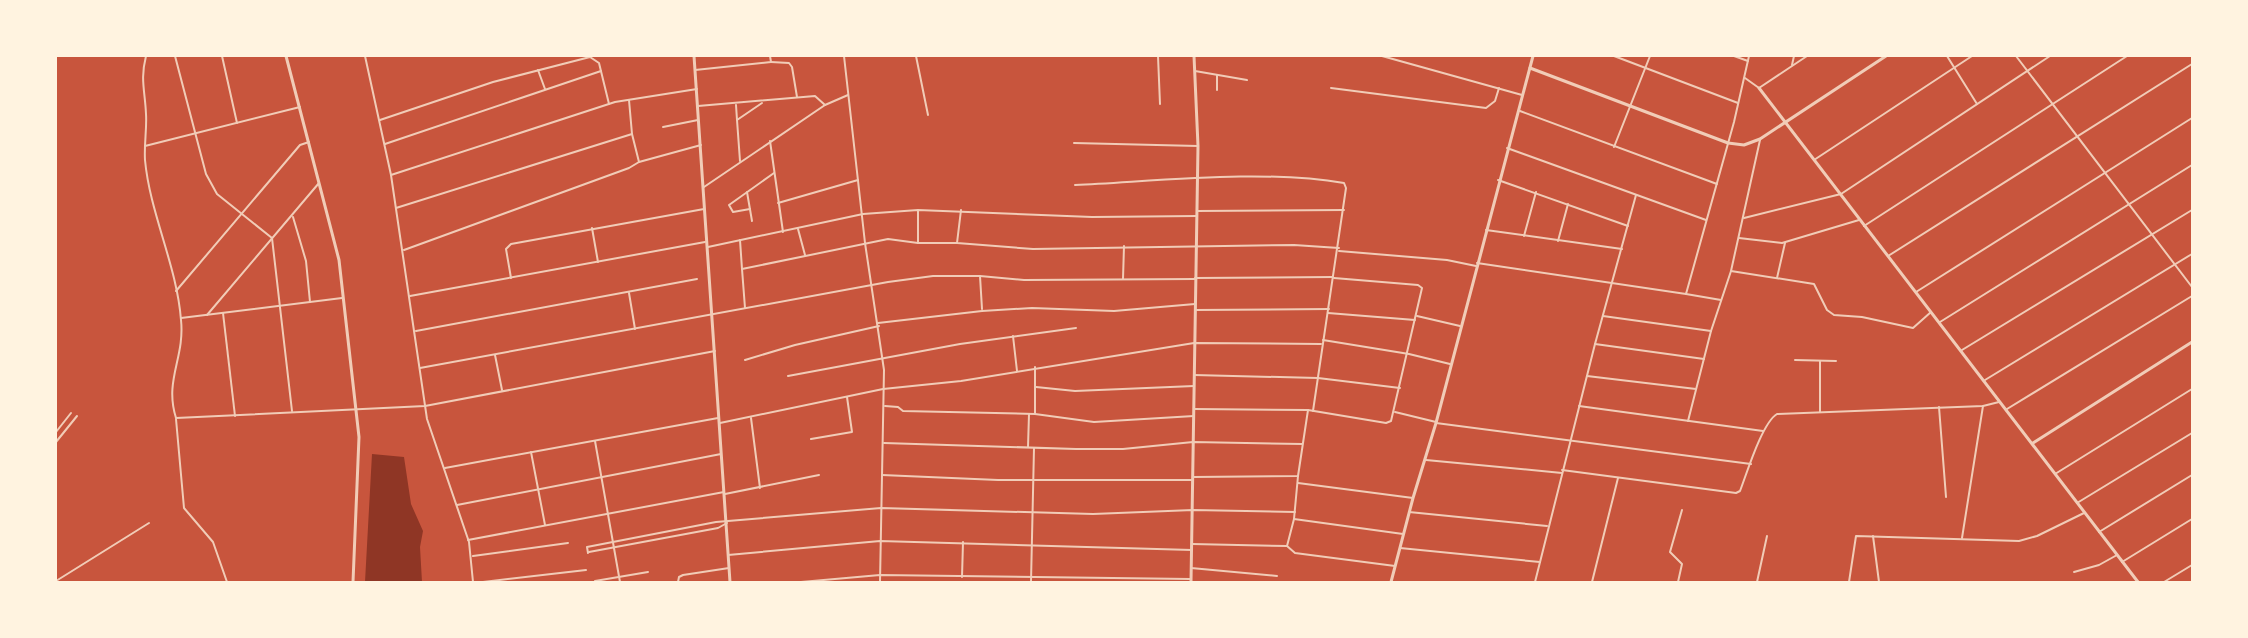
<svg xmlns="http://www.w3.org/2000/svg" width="2248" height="638" font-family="'Roboto Condensed',sans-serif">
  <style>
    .water { fill: #8f3625 }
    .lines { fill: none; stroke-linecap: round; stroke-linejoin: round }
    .minor { stroke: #f1ccb7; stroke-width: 2 }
    .tertiary { stroke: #f1ccb7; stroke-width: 3 }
  </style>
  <rect width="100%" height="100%" fill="#c8553d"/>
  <polygon class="water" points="372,454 404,457 411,504 423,531 420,547 422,582 365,582"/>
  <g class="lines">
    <g class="minor">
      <path d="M146,56C140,80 145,90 146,114C147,129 144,144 145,160C150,214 177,266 181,320C185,358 164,380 176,418L425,406L715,351"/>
      <polyline points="175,56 206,174 217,194 272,238 292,411"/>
      <polyline points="222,56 237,123"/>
      <polyline points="365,56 391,175 427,419 469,542 473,582"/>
      <polyline points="844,56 865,243 884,370 880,582"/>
      <polyline points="916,56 928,115"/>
      <polyline points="1158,56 1160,104"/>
      <polyline points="1382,56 1522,95"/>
      <polyline points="1614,56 1738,103"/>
      <polyline points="1734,56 1748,61"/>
      <polyline points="1947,56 1977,104"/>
      <polyline points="2016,56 2192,287"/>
      <polyline points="771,62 789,63 792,67 797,97"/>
      <polyline points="1792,65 1794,56"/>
      <polyline points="538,70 545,89"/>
      <polyline points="695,70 771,62 770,56"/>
      <polyline points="1195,71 1247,80"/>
      <polyline points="1745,78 1759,88 1807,56"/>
      <polyline points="1331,88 1486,108 1495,101 1499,88"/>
      <polyline points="1217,90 1217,75"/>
      <polyline points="629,100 632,134 639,162"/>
      <polyline points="736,105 737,120"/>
      <polyline points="698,106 815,96 825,105"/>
      <polyline points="1520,111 1717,184"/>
      <polyline points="380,120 493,82 590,57 599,63 609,104"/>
      <polyline points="663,127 698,120"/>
      <polyline points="770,141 783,232"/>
      <polyline points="1074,143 1198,146"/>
      <polyline points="385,144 601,71"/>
      <polyline points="145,146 300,107"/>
      <polyline points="1614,147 1650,56"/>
      <polyline points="1507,148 1706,220"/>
      <polyline points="1814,160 1972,56"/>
      <polyline points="740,161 737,120 762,103"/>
      <polyline points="391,175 615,102 697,89"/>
      <polyline points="1498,180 1628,226"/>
      <path d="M1075,185C1159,181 1262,169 1344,183L1346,188L1313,411"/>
      <polyline points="704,187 825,105 848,95"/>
      <polyline points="747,192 752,221"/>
      <polyline points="778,203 858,180"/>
      <polyline points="396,208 632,134"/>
      <polyline points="750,209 733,212 729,205 774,173"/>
      <polyline points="918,210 918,243 957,243"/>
      <polyline points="961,210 957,243 1033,249 1294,245 1339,248"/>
      <polyline points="1197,211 1344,210"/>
      <polyline points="293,217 306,261 310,302"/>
      <polyline points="1744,218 1841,194 2050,56"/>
      <polyline points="1864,226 2127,56"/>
      <polyline points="592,228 598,262"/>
      <polyline points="798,229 805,255"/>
      <polyline points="1486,230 1622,249"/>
      <polyline points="1524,236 1536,192"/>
      <polyline points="1739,238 1782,243 1859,220"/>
      <polyline points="740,240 742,269"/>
      <polyline points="1558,241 1568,204"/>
      <polyline points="708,247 863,214 918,210 1092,217 1197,216"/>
      <polyline points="404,250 629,168 639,162 701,145"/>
      <polyline points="1339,251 1447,260 1476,266"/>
      <polyline points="1888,256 2192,64"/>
      <polyline points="1477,263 1686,294 1734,122 1749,56"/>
      <polyline points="1731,271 1814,284 1827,310 1834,315 1862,317 1913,328 1931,312"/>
      <polyline points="980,276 982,309"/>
      <polyline points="511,278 506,249 511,244 704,209"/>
      <polyline points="1195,278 1333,277"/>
      <polyline points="1777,278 1785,243"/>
      <polyline points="1123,279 1124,246"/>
      <polyline points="176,291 300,145 309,142"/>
      <polyline points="1916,292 2192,118"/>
      <polyline points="629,293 635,329"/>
      <polyline points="1686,294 1721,300"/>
      <polyline points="410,296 705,242"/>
      <polyline points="745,308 742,269 888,239 918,243"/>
      <polyline points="1195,310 1329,309"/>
      <polyline points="223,313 235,416"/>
      <polyline points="1328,313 1415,320"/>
      <polyline points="207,315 319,183"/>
      <polyline points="1417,316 1460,326"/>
      <polyline points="1603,316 1711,331"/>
      <polyline points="181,318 342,298"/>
      <polyline points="1940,322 2192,165"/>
      <polyline points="878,323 982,311 1032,308 1114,311 1195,304"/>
      <polyline points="416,331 697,279"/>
      <polyline points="1013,336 1017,371"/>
      <polyline points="1323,340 1409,354 1450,364"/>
      <polyline points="1595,344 1704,359"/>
      <polyline points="1962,350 2192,210"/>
      <polyline points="495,355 502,390"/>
      <polyline points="745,360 795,345 879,326"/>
      <polyline points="1795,360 1836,361"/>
      <polyline points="420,368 888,282 933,276 980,276 1024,280 1195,279"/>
      <polyline points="1194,375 1318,378 1400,388"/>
      <polyline points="788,376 960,344 1076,328"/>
      <polyline points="1587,376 1696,389"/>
      <polyline points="1985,380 2192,254"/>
      <polyline points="1036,387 1075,391 1194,386"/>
      <polyline points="885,406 898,407 903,411 1035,414 1094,422 1194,416"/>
      <polyline points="1579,406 1763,431"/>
      <polyline points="1939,407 1946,497"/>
      <polyline points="1194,409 1308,410 1386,423 1391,421 1422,288 1418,285 1334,278"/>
      <polyline points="2007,409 2192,296"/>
      <polyline points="1395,412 1436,422"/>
      <polyline points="1820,412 1820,361"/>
      <polyline points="1035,414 1035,367"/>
      <polyline points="751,418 760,488"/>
      <polyline points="176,419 184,508 213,542 227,582"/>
      <polyline points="1688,421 1711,331 1731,271 1760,140"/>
      <polyline points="720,423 883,389 961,381 1194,343 1321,344"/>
      <polyline points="1436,423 1751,464"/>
      <polyline points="56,432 71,413"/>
      <polyline points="811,439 852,432 847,397"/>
      <polyline points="595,441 620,582"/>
      <polyline points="56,442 77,416"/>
      <polyline points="884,443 1076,449 1123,449 1193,442 1302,444"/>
      <polyline points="1028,447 1029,414"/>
      <polyline points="531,452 545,525"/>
      <polyline points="1426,460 1562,473"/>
      <polyline points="445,468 718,418"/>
      <path d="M1562,470L1736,493L1740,491C1747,473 1762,423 1777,414L1983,406L1999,402"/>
      <polyline points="2055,474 2192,389"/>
      <polyline points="882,475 998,480 1193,480"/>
      <polyline points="1193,477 1298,476 1308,410"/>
      <polyline points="1298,483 1413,498"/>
      <polyline points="725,494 819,475"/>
      <polyline points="2077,503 2192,433"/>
      <polyline points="457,505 721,454"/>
      <polyline points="1409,512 1547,526"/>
      <polyline points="1294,519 1403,534"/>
      <polyline points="2099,532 2192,475"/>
      <polyline points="1873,536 1879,582"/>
      <polyline points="1962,538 1983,406"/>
      <polyline points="468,540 724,492"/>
      <polyline points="1192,544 1287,546 1294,519 1298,476"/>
      <polyline points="1287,546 1295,553 1395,566"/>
      <polyline points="1400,548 1540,562"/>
      <polyline points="589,552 718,528 727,523"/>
      <polyline points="588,553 587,547 716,522 881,508 1093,514 1193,510 1295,512"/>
      <polyline points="728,555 880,541 1192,550"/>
      <polyline points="473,556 568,543"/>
      <polyline points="2122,562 2192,519"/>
      <polyline points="1191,568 1277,576"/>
      <polyline points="2074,572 2099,565 2117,555"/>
      <polyline points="962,577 963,542"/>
      <polyline points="56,581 149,523"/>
      <polyline points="595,581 648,572"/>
      <polyline points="483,582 586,570"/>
      <polyline points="678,582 679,577 683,575 729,568"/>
      <polyline points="801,582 880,575 1190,579"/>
      <polyline points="1031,582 1034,448"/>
      <polyline points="1535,582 1595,344 1636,195"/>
      <polyline points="1592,582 1618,478"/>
      <polyline points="1678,582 1682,564 1670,552 1682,510"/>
      <polyline points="1757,582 1767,536"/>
      <polyline points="1849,582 1856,536 2019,541 2037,536 2084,513"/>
      <polyline points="2164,582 2192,565"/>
    </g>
    <g class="tertiary">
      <polyline points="286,56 339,260 359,437 353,582"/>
      <polyline points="694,56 730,582"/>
      <polyline points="1530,68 1728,143 1744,145 1760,139 1886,56"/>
      <polyline points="1759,88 2138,582"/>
      <polyline points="2033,443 2192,342"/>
      <polyline points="1191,582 1198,146 1194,56"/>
      <polyline points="1391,582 1413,498 1436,423 1533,56"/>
    </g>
  </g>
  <rect width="2248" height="638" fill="none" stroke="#fff3e0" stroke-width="114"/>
</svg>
